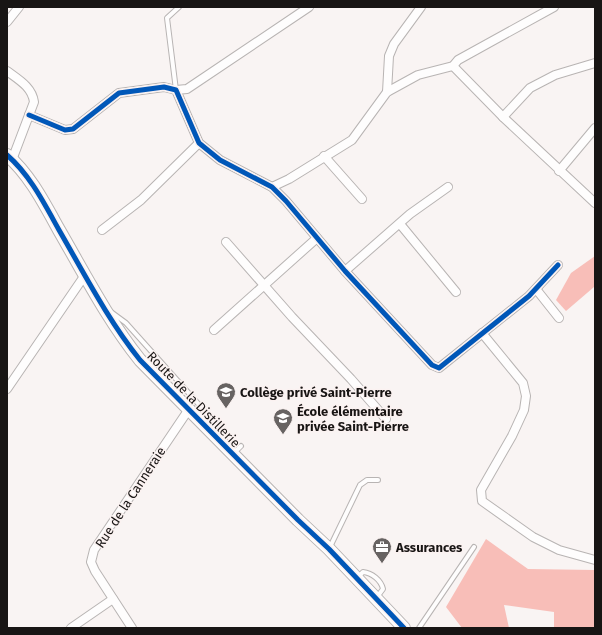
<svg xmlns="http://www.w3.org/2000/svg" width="602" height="635" font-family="'Fira Sans',sans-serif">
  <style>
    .forest { fill: #f8beb8 }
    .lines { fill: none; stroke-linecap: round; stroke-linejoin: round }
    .stream { stroke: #b7d9f4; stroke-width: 2 }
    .lane-casing { stroke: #b8b4b3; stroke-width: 6 }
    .street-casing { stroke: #b8b4b3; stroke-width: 10 }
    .secondary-casing { stroke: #b8b4b3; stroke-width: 14 }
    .lane { stroke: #fefdfd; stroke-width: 4 }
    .street { stroke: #fefdfd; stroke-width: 8 }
    .secondary { stroke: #fefdfd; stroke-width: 12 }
    .cycleway-casing { stroke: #fbf2f1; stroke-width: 8 }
    .cycleway { stroke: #0057b8; stroke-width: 5 }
    .labels { text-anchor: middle; stroke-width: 3; stroke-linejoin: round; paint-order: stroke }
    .poi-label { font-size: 13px; font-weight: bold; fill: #181514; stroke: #fbf2f1; text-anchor: start }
    .street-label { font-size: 13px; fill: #181514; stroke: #fbf2f1 }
  </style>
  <rect width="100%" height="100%" fill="#f9f4f3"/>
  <g class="forest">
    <polygon points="595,256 594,287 566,311 556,300 571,273"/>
    <polygon points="486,539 528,569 595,570 595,628 554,628 554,612 504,605 509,628 462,628 446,607"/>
  </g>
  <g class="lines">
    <polyline class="stream" points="595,206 595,214"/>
    <g class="lane-casing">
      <g id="lane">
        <polyline points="176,90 167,18 179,7"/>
        <polyline points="111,312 126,323 219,427"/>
        <polyline points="234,453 241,446"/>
        <polyline points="330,547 360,485 367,480 378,480"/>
        <path d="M357,578L363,572C372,573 381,580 383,589L377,597"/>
        <polyline points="419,628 474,547"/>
      </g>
    </g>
    <g class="street-casing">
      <g id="street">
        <polyline points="7,22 19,7"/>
        <polyline points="453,66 503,117 595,203"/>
        <path d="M7,71C19,80 32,87 34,102L12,160"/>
        <polyline points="176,90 187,89 309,7"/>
        <polyline points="387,92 389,56 394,44 421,7"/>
        <polyline points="29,115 65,130 73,129 119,93 164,87 176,90 199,143 220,160 272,187 286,201 345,271 432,365 439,368 529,296 558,265"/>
        <polyline points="503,117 530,88 555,75 595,63"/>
        <polyline points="324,156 362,199"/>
        <polyline points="559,171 595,128"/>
        <polyline points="272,187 289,179 352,140 387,92 418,75 453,66 458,60 554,7"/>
        <polyline points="400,224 456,292"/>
        <polyline points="102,230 141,200 199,143"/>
        <polyline points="226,242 292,317 351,379 386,419"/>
        <polyline points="345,271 410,214 448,187"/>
        <polyline points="536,289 559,318"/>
        <polyline points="214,330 317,238"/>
        <polyline points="482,333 523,383 526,396 524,410 512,436 481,490 482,501 533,537 559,550 595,560"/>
        <polyline points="7,389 85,275"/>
        <polyline points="71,628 113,599"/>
        <polyline points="132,628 95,571 91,562 94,550 189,409"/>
      </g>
    </g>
    <g class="secondary-casing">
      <path id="secondary" d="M7,155C30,175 44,203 59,230C85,275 108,320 140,360L298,520L329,549L404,628"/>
    </g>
    <use href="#lane" class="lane"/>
    <use href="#street" class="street"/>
    <use href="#secondary" class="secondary"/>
    <g class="cycleway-casing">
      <g id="cycleway">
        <polyline points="29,115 65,130 73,129 119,93 164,87 176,90 199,143 220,160 272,187 286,201 345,271 432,365 439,368 529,296 558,265"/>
        <path d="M7,155C30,175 44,203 59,230C85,275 108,320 140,360L298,520L329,549L404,628"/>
      </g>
    </g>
    <use href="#cycleway" class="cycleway"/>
  </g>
  <defs>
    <g id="school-pin" transform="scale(1)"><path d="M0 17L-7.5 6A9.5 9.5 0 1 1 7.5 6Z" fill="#676362" stroke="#fbf2f1"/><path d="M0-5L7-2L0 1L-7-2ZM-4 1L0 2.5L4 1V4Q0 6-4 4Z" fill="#fff"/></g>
    <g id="office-pin" transform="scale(1)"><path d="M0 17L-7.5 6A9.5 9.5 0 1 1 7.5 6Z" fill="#676362" stroke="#fbf2f1"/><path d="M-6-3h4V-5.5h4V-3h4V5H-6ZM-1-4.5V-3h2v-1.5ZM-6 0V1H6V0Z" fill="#fff"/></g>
  </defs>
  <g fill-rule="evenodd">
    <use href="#school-pin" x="226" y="392"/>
    <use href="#school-pin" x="283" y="418"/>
    <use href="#office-pin" x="382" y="547"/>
  </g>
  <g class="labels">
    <g class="poi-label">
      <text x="240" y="397">Collège privé Saint-Pierre</text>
      <text x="297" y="416">École élémentaire<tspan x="297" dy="15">privée Saint-Pierre</tspan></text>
      <text x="396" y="552">Assurances</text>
    </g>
    <g class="street-label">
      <text transform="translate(194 399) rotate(46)" y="5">Route de la Distillerie</text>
      <text transform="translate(130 497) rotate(-57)" y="5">Rue de la Canneraie</text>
    </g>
  </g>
  <rect width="602" height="635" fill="none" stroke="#181514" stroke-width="16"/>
</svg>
